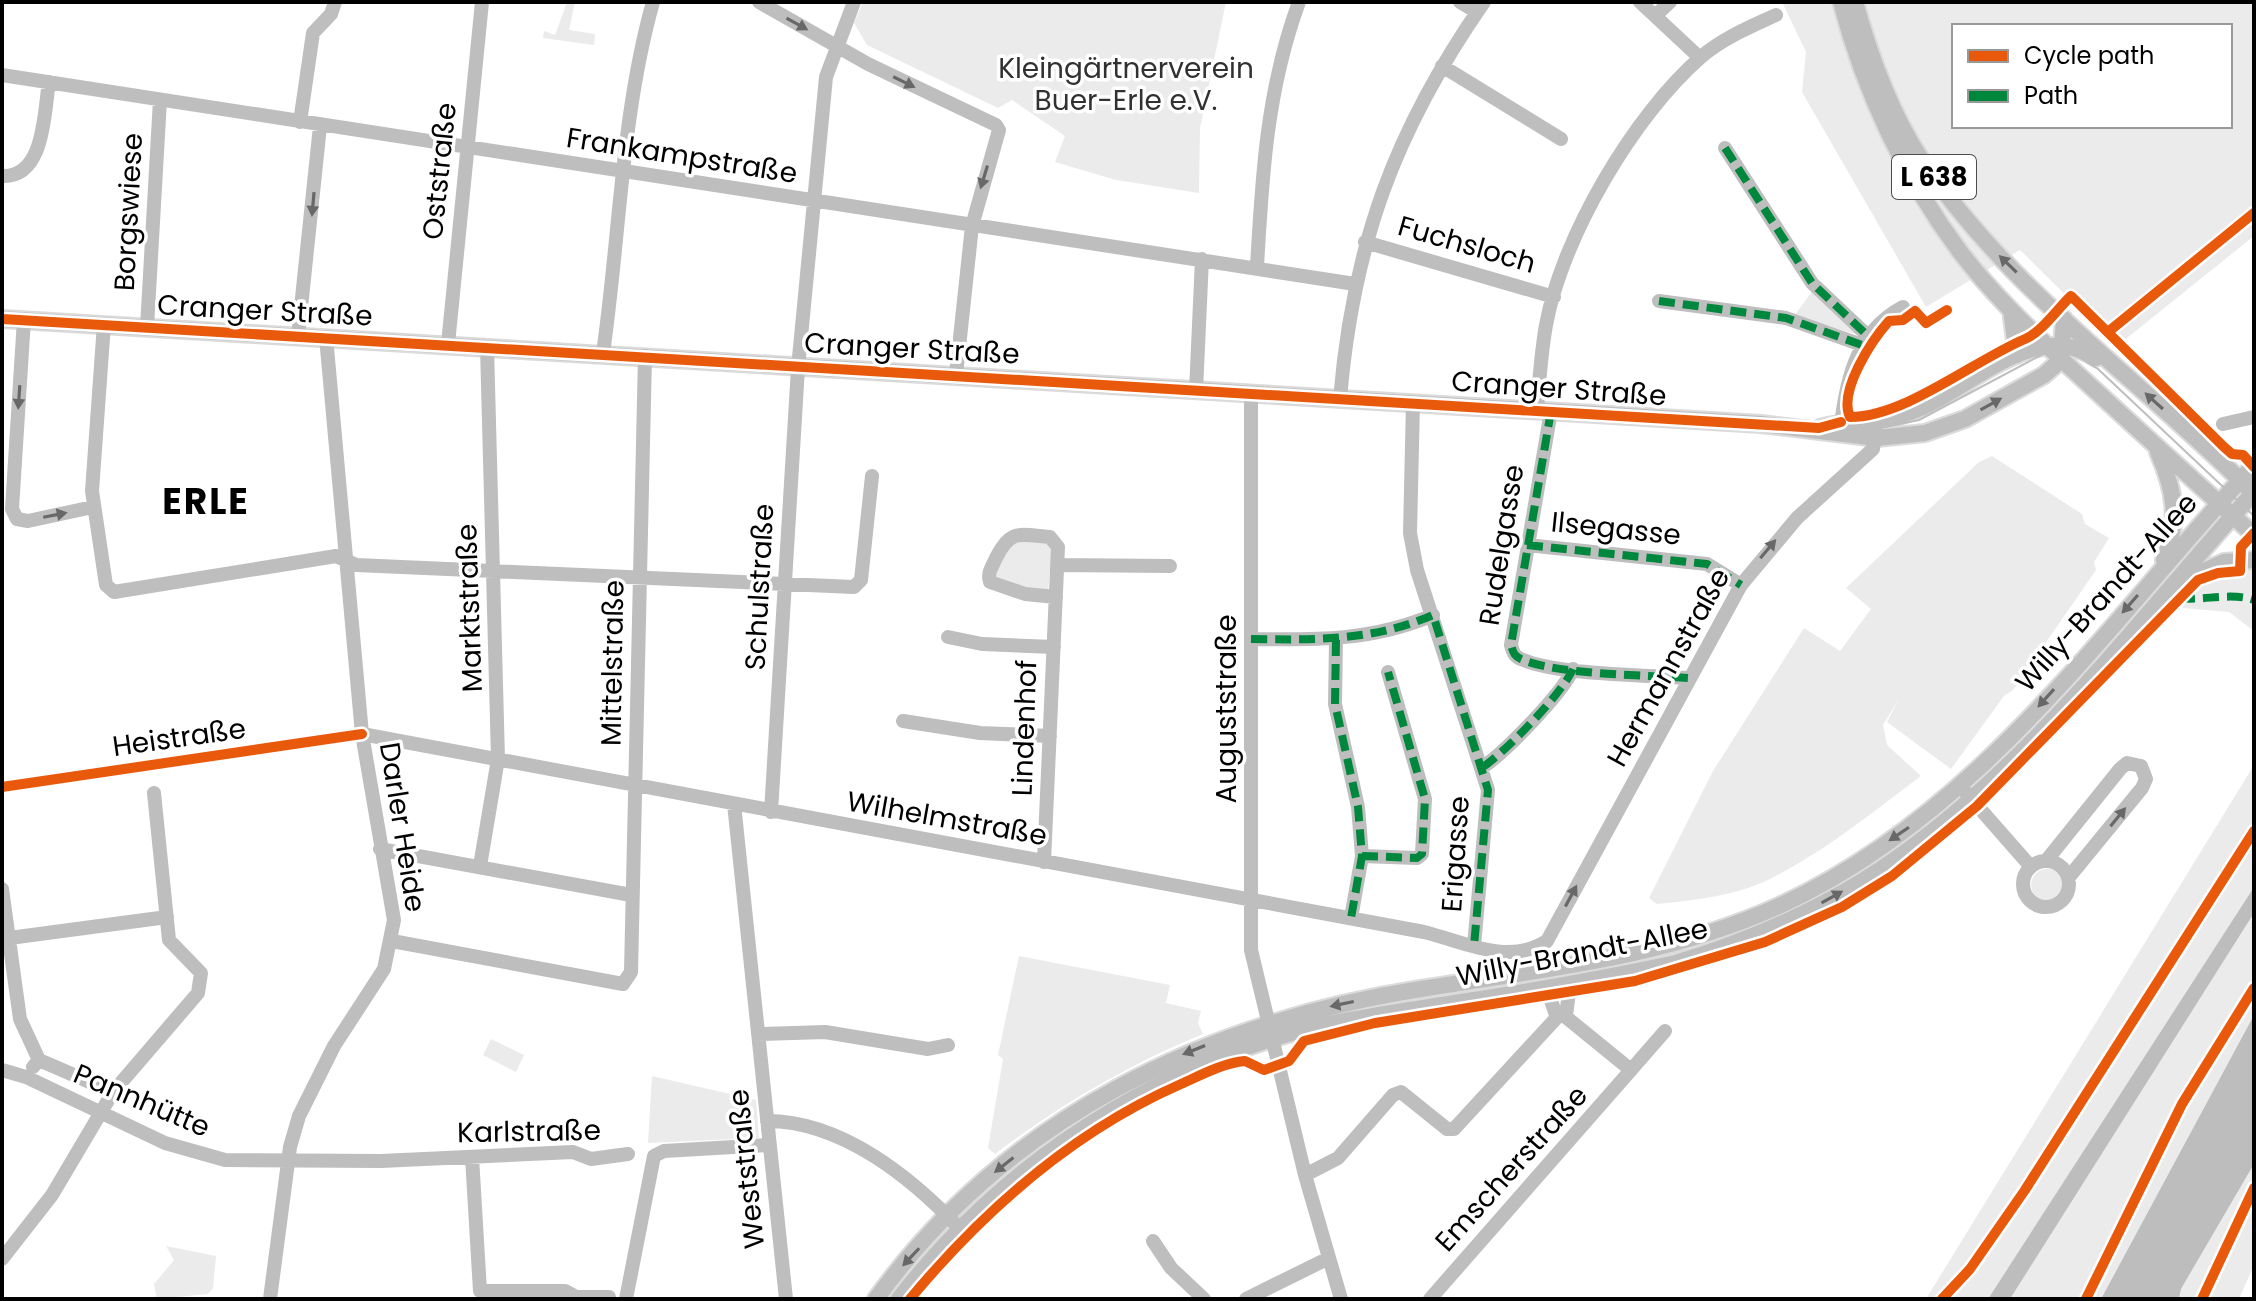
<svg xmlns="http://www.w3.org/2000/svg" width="2256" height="1301" font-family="Poppins,sans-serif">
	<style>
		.green { fill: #ebebeb; fill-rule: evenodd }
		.water { fill: #bdbdbd }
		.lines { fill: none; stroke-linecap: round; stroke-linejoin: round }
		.major-casing { stroke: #dbdbdb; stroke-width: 20 }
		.minor { stroke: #bebebe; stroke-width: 14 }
		.major { stroke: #bebebe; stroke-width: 16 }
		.tram { stroke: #bebebe; stroke-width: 2 }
		.quiet { stroke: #00873e; stroke-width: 8; stroke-dasharray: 16 8; stroke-linecap: butt }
		.cycleway-casing { stroke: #fff; stroke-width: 15 }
		.cycleway { stroke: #e8590c; stroke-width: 10 }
		.oneway { fill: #686868 }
		.labels { text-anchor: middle; stroke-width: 7; stroke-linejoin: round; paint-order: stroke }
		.shield { fill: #fff; stroke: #4c4c4c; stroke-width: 2 }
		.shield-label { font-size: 26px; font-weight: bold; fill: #000 }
		.park-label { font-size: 28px; fill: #313131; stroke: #fff }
		.street-label { font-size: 28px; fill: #000; stroke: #fff }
		.district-label { font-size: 36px; font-weight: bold; letter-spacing: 2px; fill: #000; stroke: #fff }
	</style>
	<rect width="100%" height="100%" fill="#fff"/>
	<path class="green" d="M567 2H575L569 30 595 34 594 45 543 38 544 31 555 35Z
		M863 2H1226L1200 128 1199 193 1116 180 1055 162 1065 136 1012 100 998 108 867 45 854 23Z
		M1782 2H2254V236L2117 346 2020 250 1926 307 1802 92 1806 52ZM1954 26H2230V126H1954Z
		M1813 290 1858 335 1794 316Z
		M1992 456 2082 514 2085 524 2109 538 2094 562 2096 570 2013 690 2004 696 1951 769 1887 722 1899 699 1883 725 1887 745 1921 776C1873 812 1825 851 1772 878 1737 896 1695 900 1657 904L1649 898 1713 771 1804 628 1840 651 1871 609 1846 588 1979 462Z
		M1010 541H1049L1052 545 1048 593 993 580Z
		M2225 566 2254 568V631L2229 612 2183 608 2176 596Z
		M2254 765V887L1988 1299H1926Z
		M2031 885a16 16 0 1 1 32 0a16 16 0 1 1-32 0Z
		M2254 913V1015L2101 1299H2010Z
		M1019 956 1170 985 1166 1003 1201 1011 1198 1023 1203 1034C1127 1065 1060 1105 995 1154L988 1148 1003 1059 998 1055Z
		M491 1039 524 1055 516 1072 483 1055Z
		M652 1076 756 1100 759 1138 648 1143Z
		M2254 1164V1265L2239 1299H2179L2181 1289Z
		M166 1246 216 1256 213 1288 208 1294 157 1299 154 1284 174 1260Z"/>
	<path class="water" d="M2254 887V913L2010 1299H1988Z
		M2254 1015V1164L2181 1289 2179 1299H2101Z"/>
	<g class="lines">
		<defs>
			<path id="major" d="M1841 2C1864 91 1906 180 1961 253 1990 291 2026 326 2061 359 2125 418 2190 477 2254 535
				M1855 2C1870 56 1890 112 1921 159 2007 288 2138 378 2247 487
				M2011 310 2017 355
				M2 319 1761 424 1877 438 1925 433 1965 419 2044 375 2061 360 2064 319
				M1820 428C1849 420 1877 423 1905 414 1965 396 2032 315 2096 358
				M2158 452C2175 491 2180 520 2164 560
				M2180 582 2224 562 2254 560
				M876 1299C1008 1117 1204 1023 1421 989 1543 969 1664 958 1779 906 1979 815 2109 622 2254 465
				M899 1299C993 1177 1124 1086 1271 1039 1332 1020 1398 1012 1461 1002 1533 991 1605 978 1676 963 1742 943 1804 917 1864 880 2018 784 2134 625 2254 492"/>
		</defs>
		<use href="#major" class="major-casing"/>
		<path class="minor" d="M759 2 868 64 996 125 999 130 972 226 956 375
			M1460 2 1477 12
			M1640 2 1700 58
			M1655 16 1670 2
			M1442 66 1561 139
			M2 75 1355 284
			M300 122 313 33 331 14 335 2
			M1725 148 1812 283 1868 336
			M2 176C45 178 44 112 49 82
			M1365 242 1554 297
			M1257 267C1262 175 1267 89 1299 2
			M1659 301 1786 318 1862 345
			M24 319 12 509 17 519 28 521 93 507
			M104 324 92 491 106 585 114 592 336 556 356 565 854 587 861 580 872 476
			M147 327 160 100
			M298 336 320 126
			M448 344 482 2
			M603 353C620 236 621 116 653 2
			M1196 391 1202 259
			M1251 393V950L1305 1175 1341 1299
			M1340 399C1353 244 1395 130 1484 2
			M1413 403 1410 533 1417 570 1488 790 1474 946
			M1537 410C1539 382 1541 353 1546 325 1562 237 1634 115 1701 57 1723 38 1750 27 1776 15
			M1551 411 1511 645C1513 652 1514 656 1521 659 1556 675 1647 675 1688 678
			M2223 424 2254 417
			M1840 433C1846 383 1854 333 1903 307
			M1527 545 1707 564 1741 585
			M1058 565 1170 566
			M948 637 982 644 1054 647
			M1251 639C1315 640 1373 641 1433 615
			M1336 640 1335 704 1358 807 1362 856 1351 918
			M903 721 980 733 1050 736
			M1483 767C1505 752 1562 694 1573 669
			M1960 786 2031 867
			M2 787 362 734 1424 932C1465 942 1508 966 1547 941L1741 585 1797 518 1873 449 1875 427
			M734 804 786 1299
			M771 812 798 368 826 77 854 2
			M380 849 631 895
			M1362 856 1417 858 1422 854 1425 799 1388 672
			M2023 884a23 23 0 1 1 46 0a23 23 0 1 1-46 0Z
			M2046 861 2120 769 2127 763 2141 766 2146 779 2142 788 2069 877
			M1044 862 1058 547 1050 537C1020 535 1011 528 996 558 992 567 987 573 990 582L1025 594 1056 597
			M480 866 498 759 487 347
			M2 889 20 1019 39 1060
			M2 939 167 917
			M392 941 623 984 631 972 645 356
			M1547 989 1556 1015
			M1566 1015 1570 985
			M758 1034 825 1032 928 1049 948 1045
			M33 1067 39 1060 113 1092
			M2 1070 26 1077 165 1143 225 1160 381 1161 573 1152 591 1159 628 1154
			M1631 1070 1665 1031
			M767 1121C842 1121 912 1178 960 1229
			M472 1157 480 1291H565L576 1297H609
			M1305 1175 1338 1158 1393 1095 1401 1092 1447 1129H1454L1561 1013 1631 1070 1430 1299
			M1153 1241 1171 1268 1204 1299
			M2 1259 52 1195 113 1092 198 993 201 973 169 940 154 793
			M270 1299 290 1147 299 1116 334 1046 384 969 394 920 362 734 326 337
			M626 1299 654 1156 664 1151 769 1145
			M1246 1299 1329 1258"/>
		<use href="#major" class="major"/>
		<path class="tram" d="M2 316 1876 429 1919 420 2045 353 2074 354 2098 369 2254 516"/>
		<path class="quiet" d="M1725 148 1812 283 1868 336
			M1659 301 1786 318 1862 345
			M1551 411 1511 645C1513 652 1514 656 1521 659 1556 675 1647 675 1688 678
			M1527 545 1707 564 1741 585
			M2179 598C2203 601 2231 592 2254 600
			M1251 639C1315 640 1373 641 1433 615L1488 790 1474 946
			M1336 640 1335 704 1358 807 1362 856 1351 918
			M1483 767C1505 752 1562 694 1573 669
			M1362 856 1417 858 1422 854 1425 799 1388 672"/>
		<defs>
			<path id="cycleway" d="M1947 310 1926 323 1915 311 1903 320 1889 321C1872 340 1838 391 1850 417 1905 417 1973 361 2025 339 2042 332 2058 308 2071 296L2224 447 2232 454 2243 455 2254 467
				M2 319 1819 428 1841 422
				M2108 332 2254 213
				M2 787 362 734
				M910 1299C984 1210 1074 1131 1181 1084 1201 1075 1223 1063 1245 1061L1264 1070 1289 1061 1304 1041 1375 1023 1635 981 1765 942 1842 907 1892 876 1977 806 2198 580 2218 573 2240 571 2241 547 2254 533
				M1942 1299 1970 1269 2025 1190 2254 831
				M2086 1299 2182 1104 2254 988
				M2202 1299 2254 1188"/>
		</defs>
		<use href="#cycleway" class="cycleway-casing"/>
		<use href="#cycleway" class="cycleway"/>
	</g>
	<defs><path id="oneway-solid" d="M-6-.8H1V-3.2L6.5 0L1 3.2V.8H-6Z" transform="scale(2)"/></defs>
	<g class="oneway">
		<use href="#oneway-solid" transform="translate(797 24) rotate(29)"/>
		<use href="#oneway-solid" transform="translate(904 82) rotate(26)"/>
		<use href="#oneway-solid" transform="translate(984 177) rotate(107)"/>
		<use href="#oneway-solid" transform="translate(313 204) rotate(95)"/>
		<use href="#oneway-solid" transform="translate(2008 264) rotate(-136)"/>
		<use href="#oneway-solid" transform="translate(19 397) rotate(94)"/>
		<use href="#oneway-solid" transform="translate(2154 401) rotate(-138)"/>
		<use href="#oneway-solid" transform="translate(1991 404) rotate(-29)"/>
		<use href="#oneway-solid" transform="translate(55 515) rotate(-11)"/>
		<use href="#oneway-solid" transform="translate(1768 549) rotate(-50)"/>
		<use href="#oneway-solid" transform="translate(2130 604) rotate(131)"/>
		<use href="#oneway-solid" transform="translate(2046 698) rotate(132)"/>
		<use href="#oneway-solid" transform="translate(2118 817) rotate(-51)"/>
		<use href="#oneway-solid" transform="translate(1899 834) rotate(146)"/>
		<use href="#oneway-solid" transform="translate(1571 896) rotate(-62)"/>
		<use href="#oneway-solid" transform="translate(1832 897) rotate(-29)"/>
		<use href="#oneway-solid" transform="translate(1342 1004) rotate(168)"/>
		<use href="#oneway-solid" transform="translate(1194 1050) rotate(158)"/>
		<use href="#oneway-solid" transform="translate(1004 1165) rotate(142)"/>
		<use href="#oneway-solid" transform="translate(911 1257) rotate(133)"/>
	</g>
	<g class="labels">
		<rect class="shield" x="1892" y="155" width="84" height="44" rx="6"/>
		<g class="shield-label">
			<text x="1934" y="186">L 638</text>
		</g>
		<g class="park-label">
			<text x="1126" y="78">Kleingärtnerverein<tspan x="1126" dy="32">Buer-Erle e.V.</tspan></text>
		</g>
		<g class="street-label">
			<text transform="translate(682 155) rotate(9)" y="10">Frankampstraße</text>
			<text transform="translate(439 171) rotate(-84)" y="10">Oststraße</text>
			<text transform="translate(128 212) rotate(-87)" y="10">Borgswiese</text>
			<text transform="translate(1467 244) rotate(16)" y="10">Fuchsloch</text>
			<text transform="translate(265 310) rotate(3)" y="10">Cranger Straße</text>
			<text transform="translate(912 348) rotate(3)" y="10">Cranger Straße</text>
			<text transform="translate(1559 388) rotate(4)" y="10">Cranger Straße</text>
			<text transform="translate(1616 528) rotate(6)" y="10">Ilsegasse</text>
			<text transform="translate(1501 545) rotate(-81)" y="10">Rudelgasse</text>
			<text transform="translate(759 587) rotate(-87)" y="10">Schulstraße</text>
			<text transform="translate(2106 592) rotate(-48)" y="10">Willy-Brandt-Allee</text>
			<text transform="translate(469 608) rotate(-92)" y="10">Marktstraße</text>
			<text transform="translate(612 663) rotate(-89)" y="10">Mittelstraße</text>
			<text transform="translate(1668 667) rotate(-61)" y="10">Hermannstraße</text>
			<text transform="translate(1226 709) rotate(-90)" y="10">Auguststraße</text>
			<text transform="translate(1024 728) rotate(-88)" y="10">Lindenhof</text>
			<text transform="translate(179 737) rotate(-8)" y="10">Heistraße</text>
			<text transform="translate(947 818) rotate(10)" y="10">Wilhelmstraße</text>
			<text transform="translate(403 827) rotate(81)" y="10">Darler Heide</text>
			<text transform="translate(1455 854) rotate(-86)" y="10">Erigasse</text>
			<text transform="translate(1582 952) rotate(-11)" y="10">Willy-Brandt-Allee</text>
			<text transform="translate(142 1100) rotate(23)" y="10">Pannhütte</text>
			<text transform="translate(529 1131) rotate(-1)" y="10">Karlstraße</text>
			<text transform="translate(1511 1168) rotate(-48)" y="10">Emscherstraße</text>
			<text transform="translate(746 1169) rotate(-96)" y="10">Weststraße</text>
		</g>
		<g class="district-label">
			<text x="206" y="514">ERLE</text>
		</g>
	</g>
	<rect width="2256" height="1301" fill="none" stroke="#000000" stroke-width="8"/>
	<rect x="1952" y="24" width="280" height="104" fill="#ffffff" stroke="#999999" stroke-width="2"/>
	<rect x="1968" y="50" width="40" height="12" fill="#e8590c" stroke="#999999" stroke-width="2"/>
	<text x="2024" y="64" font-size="24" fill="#000000">Cycle path</text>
	<rect x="1968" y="90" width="40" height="12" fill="#00873e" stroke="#999999" stroke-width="2"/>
	<text x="2024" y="104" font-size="24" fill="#000000">Path</text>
</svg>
